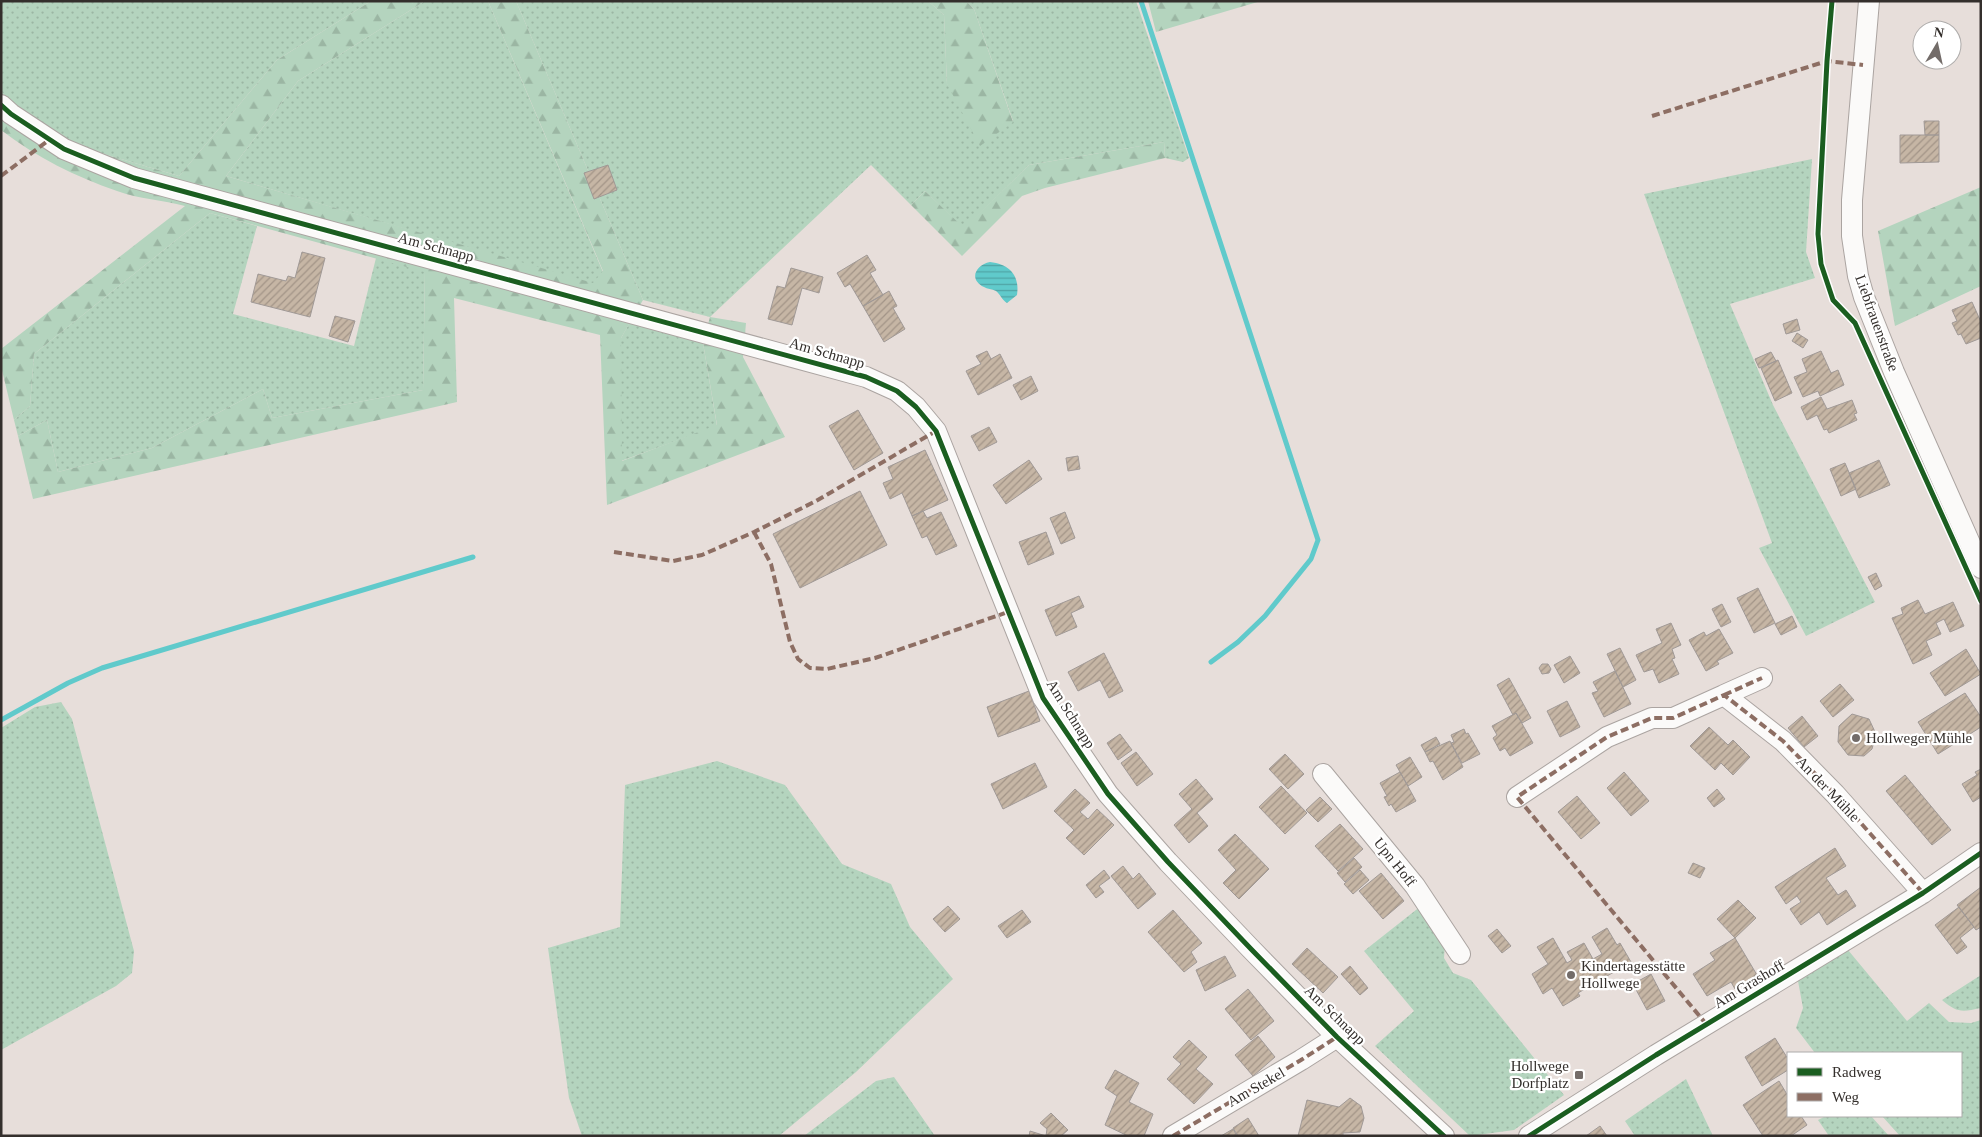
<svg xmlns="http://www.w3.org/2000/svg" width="1982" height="1137" font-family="'Times New Roman',serif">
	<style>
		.green { fill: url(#green-dots) }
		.forest { fill: url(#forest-firs) }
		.water { fill: url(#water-rules) }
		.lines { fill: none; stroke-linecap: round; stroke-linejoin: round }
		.stream { stroke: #60cacb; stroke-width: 5 }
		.building { fill: url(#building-hatch); stroke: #a09996 }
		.minor-casing { stroke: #aba4a1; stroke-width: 22 }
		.minor { stroke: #fbfaf9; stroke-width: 20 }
		.quiet { stroke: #8d6e63; stroke-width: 4; stroke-dasharray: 8 4; stroke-linecap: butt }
		.cycleway-casing { stroke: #fff; stroke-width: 8 }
		.cycleway { stroke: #1b5e20; stroke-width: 5 }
		.poi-dot { fill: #736c69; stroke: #fff; stroke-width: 2 }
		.labels { text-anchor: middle; stroke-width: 4.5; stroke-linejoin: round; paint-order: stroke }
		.street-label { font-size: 15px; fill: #342f2c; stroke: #fff }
		.poi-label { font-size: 15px; fill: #342f2c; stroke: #fff; text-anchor: start }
	</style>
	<defs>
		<pattern id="green-dots" width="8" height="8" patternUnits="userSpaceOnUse" patternTransform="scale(1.25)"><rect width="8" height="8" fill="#b4d4be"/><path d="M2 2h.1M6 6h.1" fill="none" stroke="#9bb6a3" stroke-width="1.8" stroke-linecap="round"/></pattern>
		<pattern id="forest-firs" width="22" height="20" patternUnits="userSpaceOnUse" patternTransform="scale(1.25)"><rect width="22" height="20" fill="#b4d4be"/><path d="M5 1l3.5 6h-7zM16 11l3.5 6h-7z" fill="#9bb6a3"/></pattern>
		<pattern id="water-rules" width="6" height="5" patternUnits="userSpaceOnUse" patternTransform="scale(1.25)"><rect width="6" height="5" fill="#60cacb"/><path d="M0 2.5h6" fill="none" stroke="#50a4a5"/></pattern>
		<pattern id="building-hatch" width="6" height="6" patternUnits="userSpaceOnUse" patternTransform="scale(1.25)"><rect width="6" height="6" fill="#c6b6a5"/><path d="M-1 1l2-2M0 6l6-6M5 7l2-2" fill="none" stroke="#a29487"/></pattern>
	</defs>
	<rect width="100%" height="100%" fill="#e7deda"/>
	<path class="green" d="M1 1H371L277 60 179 176 70 144 16 109 1 91Z
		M425 1H488L603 272 593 284 226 176 298 81Z
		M516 1H928L944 15 947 84 1013 121 974 9 966 1H1136L1189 158 1183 162 1165 158 1164 142 1029 165 964 229 925 191 911 205 871 165 710 317 643 300Z
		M1812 159 1806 252 1815 278 1730 304 1773 405 1875 602 1806 636 1759 548 1772 543 1644 194Z
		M210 213 257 226 233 314 354 346 376 258 425 271 423 390 272 418 263 389 152 448 58 472 47 420 18 436 14 420 30 406 34 354Z
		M630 322 703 343 717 426 621 461V338Z
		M61 702 72 719 134 951 132 973 116 986 1 1050V728L35 707Z
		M717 761 785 785 842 864 891 884 910 927 953 979 856 1072 779 1136H582L569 1098 548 948 620 927 625 785Z
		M1421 906 1445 944 1444 958 1453 973 1471 980 1564 1095 1514 1130 1470 1136 1375 1046 1414 1011 1364 951Z
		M1848 950 1907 1021 1929 1003 1949 1022 1971 1023 1981 1020V1136H1900L1882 1116H1961V1053H1815L1796 1028 1803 1008 1798 981Z
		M1981 975V1008C1962 1012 1957 1013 1942 1000Z
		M894 1077 935 1136H804L876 1081Z
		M1686 1079 1713 1136H1635L1625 1121Z
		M1826 1116H1871L1889 1136H1829L1818 1120Z"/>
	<path class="forest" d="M371 1H425L298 81 226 176 593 283 603 271 488 1H516L643 300 621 338 622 461 717 425 703 343 710 317 746 323 743 357 785 437 607 505 600 335 454 298 457 402 33 499 18 436 47 420 58 472 152 448 263 389 272 418 423 390 425 272 210 213 34 354 30 406 14 420 1 366V349L185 206C163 200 139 199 117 191 76 177 36 157 1 130V91L16 109 70 144 179 176 277 60Z
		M928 1H966L974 9 1013 122 980 146 947 84 944 15Z
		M1148 1H1261L1156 32Z
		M1164 142 1165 158 1045 188 1022 196 962 256 911 205 925 191 964 228 1029 165Z
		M1981 187V286L1895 326 1878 231Z"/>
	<path class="water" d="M990 262C1009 264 1020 275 1017 295L1007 303C1002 300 1000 294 996 291 992 289 987 289 984 287 968 279 976 265 990 262Z"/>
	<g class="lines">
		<path class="stream" d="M1141 1 1318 540 1311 559 1265 616 1238 642 1211 662
			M1 720 68 683 102 668 473 557"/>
	</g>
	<path class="building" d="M1924 121H1939V135H1925Z
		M1900 135H1939V162L1900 163Z
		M608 165 617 190 594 199 584 173Z
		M302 252 325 258 310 317 251 302 258 274 286 281 288 276 295 278Z
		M867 255 876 270 870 273 883 295 863 306 850 284 845 287 837 273Z
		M791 268 823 277 819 293 802 288 792 325 768 319 777 286 785 288Z
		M889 291 897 306 893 308 905 329 884 342 863 306Z
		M1972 302 1981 322V338L1966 344 1961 334 1958 335 1952 323 1957 321 1952 310Z
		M335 316 355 321 348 342 329 336Z
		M1797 319 1800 330 1786 334 1783 324Z
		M1797 333 1808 340 1803 348 1792 341Z
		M987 351 991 359 1000 354 1012 378 978 395 966 371 981 364 976 356Z
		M1821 351 1831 373 1838 370 1844 385 1820 396 1818 391 1803 397 1794 377 1807 372 1802 359Z
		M1771 352 1776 361 1759 368 1755 359Z
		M1778 360 1792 393 1775 401 1761 368Z
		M1031 376 1038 391 1021 400 1013 385Z
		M1821 397 1827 409 1852 400 1857 413 1854 414 1857 420 1829 433 1827 429 1824 430 1817 415 1807 420 1801 407Z
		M858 410 883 453 854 470 829 426Z
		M989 427 997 442 979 451 971 436Z
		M925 450 948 500 912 516 902 493 890 499 883 483 893 479 888 467Z
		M1078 456 1080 469 1068 471 1066 458Z
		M1029 460 1042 479 1006 504 993 485Z
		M1879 460 1890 485 1859 498 1849 473Z
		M1845 463 1856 489 1841 496 1830 469Z
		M860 491 887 545 800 588 773 534Z
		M923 511 927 518 941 512 957 546 936 555 927 536 922 538 912 516Z
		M1065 512 1075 538 1061 544 1050 518Z
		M1046 532 1054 554 1028 565 1019 542Z
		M1876 573 1882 586 1875 590 1868 577Z
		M1758 588 1775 623 1754 633 1737 598Z
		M1079 596 1084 607 1071 613 1077 627 1056 636 1045 610Z
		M1918 600 1925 614 1953 602 1964 626 1950 632 1944 619 1936 623 1941 634 1926 641 1932 655 1913 664 1892 618 1903 614 1901 608Z
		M1722 604 1731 622 1721 627 1712 609Z
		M1792 616 1797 627 1781 635 1775 624Z
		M1671 623 1681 645 1672 649 1675 658 1672 659 1679 674 1659 683 1653 669 1644 672 1636 655 1662 643 1656 629Z
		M1719 629 1733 653 1717 661 1719 664 1706 671 1689 640 1704 632 1706 636Z
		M1620 648 1636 680 1623 687 1607 654Z
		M1966 649 1981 674 1945 696 1930 673Z
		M1104 653 1123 691 1109 698 1100 680 1078 691 1068 672Z
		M1570 656 1580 673 1564 683 1554 665Z
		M1542 664H1548L1551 669 1549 673 1542 674 1539 668Z
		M1615 671 1631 704 1604 717 1592 693 1598 691 1593 682Z
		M1509 678 1531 718 1522 723 1516 713 1513 715 1497 685Z
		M1840 684 1854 700 1833 717 1820 701Z
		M1029 691 1040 721 998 737 987 707Z
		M1965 693 1981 717V727L1938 754 1918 722Z
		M1567 701 1580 727 1560 737 1547 711Z
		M1516 713 1533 743 1510 756 1505 748 1500 751 1493 738 1497 735 1492 726Z
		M1852 714 1869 719 1876 734 1872 749 1864 756 1848 755 1838 742 1839 726Z
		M1802 716 1818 736 1804 747 1788 728Z
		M1709 727 1728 745 1733 740 1750 757 1733 775 1721 763 1715 770 1690 746Z
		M1464 729 1466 734 1468 733 1480 754 1462 763 1451 743 1454 742 1451 735Z
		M1120 734 1132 750 1118 760 1107 743Z
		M1436 737 1440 744 1425 752 1421 745Z
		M1450 741 1463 767 1443 780 1433 761 1430 762 1425 752Z
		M1136 752 1153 774 1137 786 1121 763Z
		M1285 754 1304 774 1288 789 1269 769Z
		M1410 757 1422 777 1408 786 1396 765Z
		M1035 763 1047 787 1003 809 991 784Z
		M1981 769V797L1973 802 1962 784 1977 775 1975 772Z
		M1400 772 1416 801 1396 812 1391 804 1389 806 1384 797 1387 796 1380 783Z
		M1624 772 1649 801 1631 816 1607 788Z
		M1905 775 1951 830 1932 845 1886 791Z
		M1196 779 1213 799 1197 813 1208 826 1189 843 1174 825 1192 809 1179 794Z
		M1281 786 1307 813 1285 834 1259 807Z
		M1075 789 1090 803 1080 812 1088 819 1097 809 1114 825 1084 855 1066 838 1074 830 1054 811Z
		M1717 789 1725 799 1714 807 1707 798Z
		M1577 796 1600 823 1581 839 1558 812Z
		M1320 797 1332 809 1318 822 1306 810Z
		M1340 824 1363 849 1338 871 1315 846Z
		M1235 834 1269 869 1239 899 1223 883 1236 870 1218 850Z
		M1835 848 1846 866 1826 878 1838 895 1846 890 1856 906 1827 925 1819 912 1801 925 1790 909 1801 902 1797 896 1786 904 1775 887Z
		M1354 858 1362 867 1345 882 1337 873Z
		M1693 863 1705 868 1700 878 1688 873Z
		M1123 866 1133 879 1139 873 1156 894 1138 909 1111 876Z
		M1104 870 1110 878 1099 886 1104 892 1096 898 1086 885Z
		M1360 870 1369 880 1353 894 1344 884Z
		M1381 873 1404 901 1383 919 1359 891Z
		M1981 887V927L1976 930 1957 905Z
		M1738 900 1756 918 1735 938 1717 919Z
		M948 906 960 919 945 932 933 919Z
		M1959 907 1974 927 1960 938 1967 947 1957 954 1935 925Z
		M1022 910 1031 922 1007 938 998 926Z
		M1173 910 1202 943 1191 952 1197 962 1184 972 1148 932Z
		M1607 928 1617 945 1620 943 1631 962 1578 993 1580 996 1563 1006 1552 988 1543 994 1532 974 1548 964 1537 947 1553 938 1567 963 1572 960 1567 952 1584 943 1593 959 1602 954 1592 937Z
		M1497 929 1511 946 1502 953 1488 936Z
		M1735 938 1757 975 1735 989 1731 982 1707 996 1693 974 1715 960 1710 953Z
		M1307 948 1338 977 1323 993 1292 964Z
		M1225 956 1236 976 1205 991 1196 970Z
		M1350 966 1368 988 1360 995 1341 974Z
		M1651 974 1665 1001 1647 1010 1633 984Z
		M1248 989 1274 1021 1251 1040 1225 1009Z
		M1258 1036 1275 1057 1253 1076 1235 1055Z
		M1775 1038 1788 1059V1070L1762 1086 1745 1057Z
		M1189 1040 1207 1057 1196 1069 1213 1084 1194 1104 1167 1079 1181 1064 1173 1057Z
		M1115 1070 1139 1083 1129 1102 1153 1114 1144 1136H1128L1105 1125 1117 1096 1105 1088Z
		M1779 1081 1788 1096V1116H1801L1807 1125 1791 1136H1763L1743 1105Z
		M1350 1098 1361 1106 1364 1118 1360 1132 1343 1133V1136H1298L1307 1100 1339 1107Z
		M1051 1113 1068 1130 1061 1136H1046L1047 1129 1040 1123Z
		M1248 1118 1259 1136H1238L1233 1128Z
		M1600 1126 1607 1136H1586Z
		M1233 1129 1237 1136H1221Z
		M1030 1131 1046 1136H1029Z"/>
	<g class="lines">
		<defs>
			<path id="minor" d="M1869 1 1852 200V236L1858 276 1864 297 1894 372 1981 568
				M1 105 11 114 64 149 134 178 866 377 897 391 916 407 936 431 1043 698 1108 794 1168 862 1251 949 1337 1037 1444 1136
				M1724 695 1762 678
				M1323 774 1415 886 1460 954
				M1517 797 1607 737 1652 718H1673L1724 695 1783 741 1835 794 1923 893
				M1173 1136 1301 1060 1337 1037
				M1529 1136 1656 1055 1923 893 1981 853"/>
		</defs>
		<use href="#minor" class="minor-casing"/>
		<use href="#minor" class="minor"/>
		<path class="quiet" d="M1652 116 1827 61 1863 65
			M1 176 49 140
			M754 532 771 564 790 642 798 659 810 668 827 669 875 658 1008 612
			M614 552 673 561 702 555 754 532 816 501 936 431
			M1724 695 1762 678
			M1707 1025 1517 797 1607 737 1652 718H1673L1724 695 1783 741 1835 794 1923 893
			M1173 1136 1301 1060 1337 1037"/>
		<defs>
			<path id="cycleway" d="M1832 1 1827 61 1818 234 1821 264 1833 300 1855 323 1981 601
				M1 105 11 114 64 149 134 178 866 377 897 391 916 407 936 431 1043 698 1108 794 1168 862 1251 949 1337 1037 1444 1136
				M1529 1136 1656 1055 1923 893 1981 853"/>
		</defs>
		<use href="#cycleway" class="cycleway-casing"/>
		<use href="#cycleway" class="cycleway"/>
	</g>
	<g class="poi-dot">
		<circle cx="1856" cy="738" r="5"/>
		<circle cx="1571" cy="975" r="5"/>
		<rect x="1574" y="1070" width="10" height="10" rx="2.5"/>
	</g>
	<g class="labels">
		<g class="street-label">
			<text transform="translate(436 247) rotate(15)" y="5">Am Schnapp</text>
			<text transform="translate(1877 323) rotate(70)" y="5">Liebfrauenstraße</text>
			<text transform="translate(827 353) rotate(16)" y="5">Am Schnapp</text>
			<text transform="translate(1071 714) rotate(58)" y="5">Am Schnapp</text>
			<text transform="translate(1828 789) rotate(46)" y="5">An der Mühle</text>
			<text transform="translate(1395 862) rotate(51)" y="5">Upn Hoff</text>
			<text transform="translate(1749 984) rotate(-31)" y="5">Am Grashoff</text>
			<text transform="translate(1335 1015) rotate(44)" y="5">Am Schnapp</text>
			<text transform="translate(1256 1087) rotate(-30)" y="5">Am Stekel</text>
		</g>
		<g class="poi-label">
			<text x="1866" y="743">Hollweger Mühle</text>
			<text x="1581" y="971">Kindertagesstätte<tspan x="1581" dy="17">Hollwege</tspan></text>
			<text x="1569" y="1071" text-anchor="end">Hollwege<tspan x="1569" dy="17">Dorfplatz</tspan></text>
		</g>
	</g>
	<rect width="1982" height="1137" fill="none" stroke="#342f2c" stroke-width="5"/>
	<rect x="1787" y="1052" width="175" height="65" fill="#ffffff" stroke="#aeacab"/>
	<rect x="1797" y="1068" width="25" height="8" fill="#1b5e20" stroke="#aeacab"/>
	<text x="1832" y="1077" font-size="15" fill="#342f2c">Radweg</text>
	<rect x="1797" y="1093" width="25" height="8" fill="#8d6e63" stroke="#aeacab"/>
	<text x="1832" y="1102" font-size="15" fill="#342f2c">Weg</text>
	<g transform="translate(1937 45) rotate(9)"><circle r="24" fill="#ffffff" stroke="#aeacab"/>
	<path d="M0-4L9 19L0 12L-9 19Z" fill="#736c69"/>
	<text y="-8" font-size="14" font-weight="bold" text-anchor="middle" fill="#342f2c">N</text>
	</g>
</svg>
